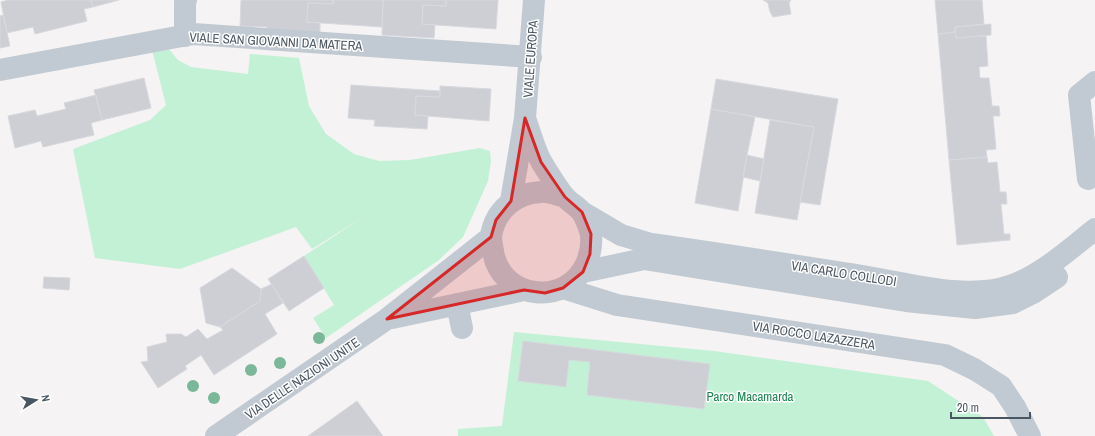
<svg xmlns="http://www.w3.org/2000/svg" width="1095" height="436" font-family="'Archivo Narrow',sans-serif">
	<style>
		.green { fill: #c3f1d5 }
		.building { fill: #cdcfd5; stroke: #d7d9de }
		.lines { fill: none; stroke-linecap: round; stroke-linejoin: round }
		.minor { stroke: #c1cad2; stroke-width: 22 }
		.tree { fill: #7bb799 }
		.marked { fill: #d62828; fill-opacity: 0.2; stroke: #d62828; stroke-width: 3; stroke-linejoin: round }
		.labels { text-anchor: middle; stroke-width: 3; stroke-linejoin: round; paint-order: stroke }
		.street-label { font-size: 13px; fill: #4a5661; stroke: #fff }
		.park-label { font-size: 13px; fill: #17864f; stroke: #fff }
	</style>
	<rect width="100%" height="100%" fill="#f5f3f3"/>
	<path class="green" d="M168 48 178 60 191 67 248 74 250 54 299 58 309 106 326 134 354 154 379 161 410 160 480 148 490 151 491 161 488 181 463 237 439 260 326 338 313 318 334 305 304 256 365 216 312 249 296 227 180 269 95 258 73 149 150 120 166 105 152 50Z
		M514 332 714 351 928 381 983 417 994 436H458V429L502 426Z"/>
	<path class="building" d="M8 0H91L93 7 84 9 87 21 35 34 33 27 7 33 1 2Z
		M91 0H119L93 7Z
		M241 0H333V4L308 3 307 22 320 23V36L267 32V27L240 26Z
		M333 0H383L382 27 307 22 308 3 333 4Z
		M383 0H446V6L423 5 422 24 435 25 434 38 382 35Z
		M446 0H498L496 29 422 24 423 5 446 6Z
		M763 0H791L789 3 791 14 773 17 770 12 768 3Z
		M935 0H982L984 24 955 27V32L938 34Z
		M3 15 10 46 0 48V16Z
		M991 24V35L956 38 955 27Z
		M955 32 956 38 986 36 988 66 979 67 980 78H989L992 106H999L1000 116H993L996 149 986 150 987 157 949 160 938 34Z
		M144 78 151 108 102 120 94 90Z
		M716 79 838 99 820 205 800 202 814 127 711 109Z
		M351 85 440 91V97L416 96 415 115 428 116 427 129 374 126 375 120 348 118Z
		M440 86 491 89 489 121 415 115 416 96 440 97Z
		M96 95 102 120 91 123 94 135 43 147 41 141 15 148 8 116 35 110 37 116 66 109 64 103Z
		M711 109 755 117 747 155 738 211 695 203Z
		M770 120 814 127 797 220 755 213Z
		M747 155 764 159 760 181 743 177Z
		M987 157 988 163 997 162 1000 192H1006L1007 204H1001L1004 234H1010V240L957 245 949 160Z
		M304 256 324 288 289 311 268 279Z
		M232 268 261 289 260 301 220 327 206 323 200 288Z
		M44 277 70 278 69 290 43 288Z
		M272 284 283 303 265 314 277 334 214 375 201 355 185 366 187 369 158 388 141 362 148 361 147 347 167 342 166 334H181L186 337 198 329 207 339 223 330 220 327 260 301 261 289Z
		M523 341 710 364 704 409 587 395 590 362 569 360 566 387 518 381Z
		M357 401 383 436H308Z"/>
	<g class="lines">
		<path class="minor" d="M185 36V2L186 0
			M0 70 193 34 531 57
			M1095 82 1079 95 1088 179 1095 173
			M525 118C530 132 535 151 542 163 549 174 556 186 564 196 569 202 577 206 582 212 585 217 590 229 591 235 592 245 590 255 586 264 566 308 500 299 493 251 492 246 491 240 491 236 495 210 516 193 541 192 548 191 557 195 565 197
			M511 201 525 118 534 0
			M582 212 621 235 651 244C722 254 792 265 863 276 907 283 967 301 1010 286 1040 276 1070 249 1095 229
			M583 272 644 259 906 301 975 308 1013 303 1033 293 1057 277
			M563 288 617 305 945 355 974 369 1001 386 1015 407 1030 436
			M457 304 462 328
			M392 318 524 290
			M216 436 387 319 491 237"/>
	</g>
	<g class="tree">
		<circle cx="319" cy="338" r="6"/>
		<circle cx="280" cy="363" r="6"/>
		<circle cx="251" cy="370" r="6"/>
		<circle cx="193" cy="386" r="6"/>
		<circle cx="214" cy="398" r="6"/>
	</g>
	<path class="marked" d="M525 118 541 162 565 197 582 212 591 234 590 254 583 272 563 288 545 293 524 290 387 319 491 237 496 220 511 201Z"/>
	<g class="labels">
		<g class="street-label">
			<text transform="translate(276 41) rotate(3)" y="5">VIALE SAN GIOVANNI DA MATERA</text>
			<text transform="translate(530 59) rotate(-86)" y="5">VIALE EUROPA</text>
			<text transform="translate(844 273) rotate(9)" y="5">VIA CARLO COLLODI</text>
			<text transform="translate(814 335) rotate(9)" y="5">VIA ROCCO LAZAZZERA</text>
			<text transform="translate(302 378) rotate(-34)" y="5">VIA DELLE NAZIONI UNITE</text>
		</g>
		<g class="park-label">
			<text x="750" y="401">Parco Macamarda</text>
		</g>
	</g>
	<g transform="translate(36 400) rotate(79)" stroke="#ffffff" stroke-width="3" paint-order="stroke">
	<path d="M0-3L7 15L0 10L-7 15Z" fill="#4a5661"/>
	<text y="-6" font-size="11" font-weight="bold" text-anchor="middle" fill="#4a5661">N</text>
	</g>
	<path d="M951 412v6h79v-6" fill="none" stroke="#4a5661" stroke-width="2"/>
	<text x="957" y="412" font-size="12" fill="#4a5661" stroke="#ffffff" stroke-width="3" paint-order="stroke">20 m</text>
</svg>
